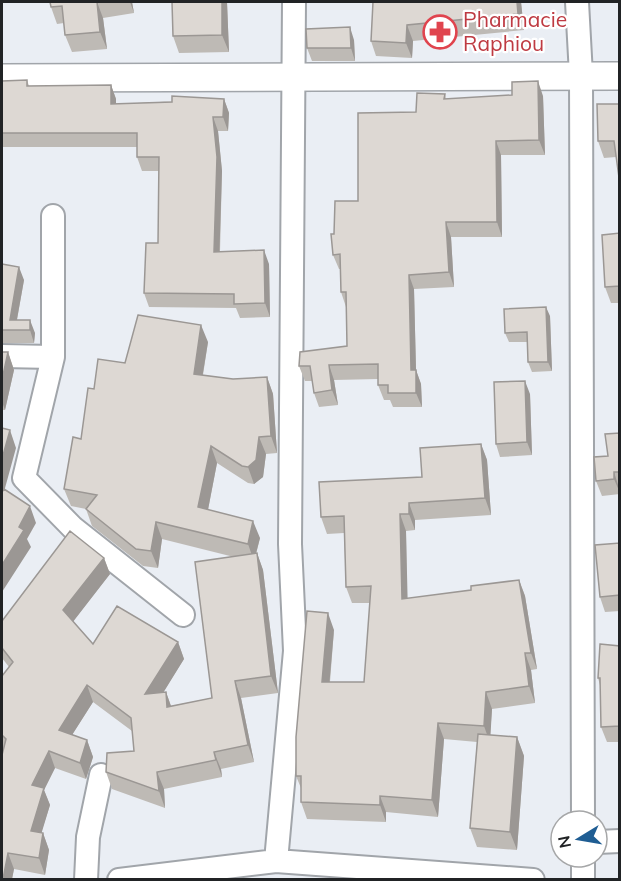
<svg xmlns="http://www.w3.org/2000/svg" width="621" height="881" font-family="Mulish,sans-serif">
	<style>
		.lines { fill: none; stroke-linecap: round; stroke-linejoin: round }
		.minor-casing { stroke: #a1a5aa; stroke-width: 26 }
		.tertiary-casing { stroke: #a1a5aa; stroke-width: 30 }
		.minor { stroke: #fff; stroke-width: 22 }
		.tertiary { stroke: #fff; stroke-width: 27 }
		.wall { fill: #bebab5 }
		.shaded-wall { fill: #9b9794 }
		.building { fill: #ddd8d3; stroke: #9b9794; stroke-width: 1.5 }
		.labels { text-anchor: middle; stroke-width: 4.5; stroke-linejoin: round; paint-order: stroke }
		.health-label { font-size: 21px; fill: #be3a42; stroke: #fff; text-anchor: start }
	</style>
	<rect width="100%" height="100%" fill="#eaeef4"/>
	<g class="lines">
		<defs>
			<path id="minor" d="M577 2 581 75 583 821
				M53 216V357L24 478 73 528 183 615
				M2 356 53 357
				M597 842 620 841
				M276 861 295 651 290 544 294 2
				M86 880 88 837 101 775
				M119 880 276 861 533 880
				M583 880V857"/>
			<path id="tertiary" d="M2 78 620 76"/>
		</defs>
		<use href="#minor" class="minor-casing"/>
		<use href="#tertiary" class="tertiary-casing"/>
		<use href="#minor" class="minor"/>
		<use href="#tertiary" class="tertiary"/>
	</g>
	<path class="wall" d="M50 2H132L134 13 103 18 107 49 72 52 65 35 64 23 57 24 51 7Z
		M172 2H227L229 52 179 53 173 36Z
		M373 2H521L524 30 413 41 412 58 376 56 371 41Z
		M354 40 355 61H312L307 48Z
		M27 80 29 86 111 85 116 99V104L224 99 229 113 228 131H218L222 171 220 252 269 264 270 317 240 318 236 308 149 307 144 293 158 243 159 171H142L137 157V147H2V81Z
		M445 94 446 99 543 96 545 155H501L502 237H451L454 287 414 289 416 370 421 384 422 407H393L390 400H384L378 385V379L334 380 338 405 319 407 314 393 312 381H305L299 366 347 346 346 307 341 292 340 269H339L333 255 334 234 358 201 416 112Z
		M620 104 616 157 604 158 598 141Z
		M620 233V303H611L605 287Z
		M2 264 24 280 17 320 35 333 34 343H2Z
		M550 316 552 371 532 372 528 362V342H509L505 333Z
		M208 342 203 375 233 379 267 377 273 394 277 453 266 454 263 477 254 484 248 483 217 463 208 510 260 538 256 554 257 553 263 570 278 693 241 698 254 762 221 769 222 777 164 789 165 808 112 789 106 772 134 751 132 731 93 702 72 735 87 740 93 757 86 779 55 768 44 790 50 805 41 833H43L49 850 45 875 14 869 12 879H2L3 748 2 747V676L9 667 2 658V621L104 558 110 574 73 621 93 644 178 642 184 659 163 692H166L171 706 212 698 234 557 162 539 158 568 143 566 92 526 86 509 71 506 64 489 81 439 94 389 125 363Z
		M2 352H8L14 370 5 410H2Z
		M530 394 532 455 500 457 496 444Z
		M620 433V494L602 496 596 481Z
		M481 444 487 460 491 515 415 520V530L406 531 407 599 471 590 519 580 525 596 537 669 531 670 535 703 492 709 490 735 517 737 524 756 517 850 477 847 470 828 477 742 444 739 438 817 386 812V822L307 819 301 802V788L296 776 334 630 330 682H364L370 603H352L346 587 344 533 327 534 321 517 422 477Z
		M620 543V611L605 612 600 597Z
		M620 646V742H607L601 727 600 685 598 678Z"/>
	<path class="shaded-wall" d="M97 2 103 18 107 49 100 32Z
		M130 2H132L134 13Z
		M222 2H227L229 52 222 35Z
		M517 2H521L524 30 518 14Z
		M407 25 413 41 412 58 406 43Z
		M350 27 354 40 355 61 351 48Z
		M538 81 543 96 545 155 539 140Z
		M111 85 116 99V118L111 104Z
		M224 99 229 113 228 131 223 117Z
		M213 117 218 131 222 171 219 266 214 252Z
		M496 141 501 155 502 237 497 222Z
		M446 222 451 237 454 287 449 272Z
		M264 250 269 264 270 317 265 303Z
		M19 267 24 280 15 330 10 320Z
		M409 275 414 289 416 370 421 384 422 407 416 393 411 370Z
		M546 307 550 316 552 371 548 362Z
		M30 320 35 333 34 343 30 330Z
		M201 325 208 342 200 391 194 374Z
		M8 352 14 370 5 410 2 402V380Z
		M329 365 334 380 338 405 332 390Z
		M267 377 273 394 277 453 271 436Z
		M525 381 530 394 532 455 527 442Z
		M10 430 16 448 2 499V459Z
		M259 437 266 454 263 477 254 484 248 467Z
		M481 444 487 460 491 515 485 498Z
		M211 446 217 463 205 525 198 507Z
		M614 472 619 488 620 493 614 479Z
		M409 503 415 520V530L409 514Z
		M30 506 36 523 27 539 31 547 2 592V565L19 527Z
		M400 514 406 531 408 616 402 599Z
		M253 521 260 538 254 561 248 544Z
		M156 522 162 539 158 568 151 551Z
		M257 553 263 570 278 693 271 676Z
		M104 558 110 574 69 627 63 610Z
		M519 580 525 596 537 669 531 653Z
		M328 613 334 630 328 699 322 682Z
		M178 642 184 659 152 711 145 694Z
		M525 653 531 670 535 703 529 686Z
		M235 681 241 698 254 762 248 745Z
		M87 685 93 702 65 746 59 730Z
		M166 692 172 709 167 707Z
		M486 692 492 709 490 743 484 726Z
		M438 723 444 739 438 817 432 800Z
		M517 737 524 756 517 850 510 832Z
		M87 740 93 757 86 779 80 763Z
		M49 751 55 768 44 790 50 805 37 848 31 831 32 785Z
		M214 752 221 769 222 777 216 760Z
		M157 772 164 789 165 808 159 791Z
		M380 796 386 812V822L380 805Z
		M43 833 49 850 45 875 39 858Z
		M8 853 14 869 12 879H3Z"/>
	<path class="building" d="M50 2H97L100 32 65 35 62 6 51 7Z
		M172 2H222V35L173 36Z
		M373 2H517L518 14 407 25 406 43 371 41Z
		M350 27 351 48H307L306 29Z
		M27 80V86L111 85V104L172 102V96L224 99 223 117H213L217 157 214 252 264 250 265 303 234 304V294L144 293 146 243H158L159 157H137V133H2V81Z
		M538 81 539 140 496 141 497 222H446L449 272 409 275 411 370H416V393H388V385H378V364L329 365 332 390 314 393 310 366H299L300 352 347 346 346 292H341L340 254 333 255 331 234H334L335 201H358V113L416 112 417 93 445 94 444 99 512 95V82Z
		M597 104H620V185L614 141H598Z
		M620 233V286L605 287 602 235Z
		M2 264 19 267 10 320H30V330H2Z
		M546 307 548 362H528L527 332 505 333 504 309Z
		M138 315 201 325 194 374 233 379 267 377 271 436 259 437 256 460 248 467 242 466 211 446 198 507 253 521 248 544 156 522 151 551 136 549 86 509 97 495 64 489 73 437 81 439 88 388 94 389 98 359 125 363Z
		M2 352H8L2 380Z
		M525 381 527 442 496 444 494 382Z
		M2 428 10 430 2 459Z
		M620 433V472H614V479L596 481 594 457 608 456 605 434Z
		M481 444 485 498 409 503V514H400L402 599 471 590V586L519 580 531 653H525L529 686 486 692 484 726 438 723 432 800 380 796V805L301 802V776H296V737L307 611 328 613 322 682H364L371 586 346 587 344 516 321 517 319 482 422 477 420 448Z
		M4 489 30 506 19 527 24 530 2 565V492Z
		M70 531 104 558 63 610 93 644 117 606 178 642 145 694 166 692 167 707 212 698 195 562 257 553 271 676 235 681 248 745 214 752 216 760 157 772 159 791 106 772 107 753 134 751 131 718 87 685 59 730 87 740 80 763 49 751 32 785 44 788 31 831 43 833 39 858 8 853 3 879H2V755L6 739 2 735V676L13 662 2 648V621Z
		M620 543V595L600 597 595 545Z
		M600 644 620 646V726L601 727 600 678H598Z
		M478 734 517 737 510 832 470 828Z"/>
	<defs>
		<symbol id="pharmacy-ring" viewBox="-11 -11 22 22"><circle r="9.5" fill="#fff" stroke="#e0444e" stroke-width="1.5"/><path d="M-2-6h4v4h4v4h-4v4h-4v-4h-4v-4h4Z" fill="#e0444e"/></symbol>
	</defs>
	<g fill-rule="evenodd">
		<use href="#pharmacy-ring" x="421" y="13" width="38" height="38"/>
	</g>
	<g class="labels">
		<g class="health-label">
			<text x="463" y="27">Pharmacie<tspan x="463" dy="24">Raphiou</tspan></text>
		</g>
	</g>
	<rect width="621" height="881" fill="none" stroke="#212325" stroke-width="6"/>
	<g transform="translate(579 839) rotate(259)"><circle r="28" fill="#ffffff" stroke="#a6a7a8" stroke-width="1.5"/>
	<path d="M0-4.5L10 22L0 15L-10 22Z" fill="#1f5d93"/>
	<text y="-9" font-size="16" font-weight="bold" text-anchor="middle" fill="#212325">N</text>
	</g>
</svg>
